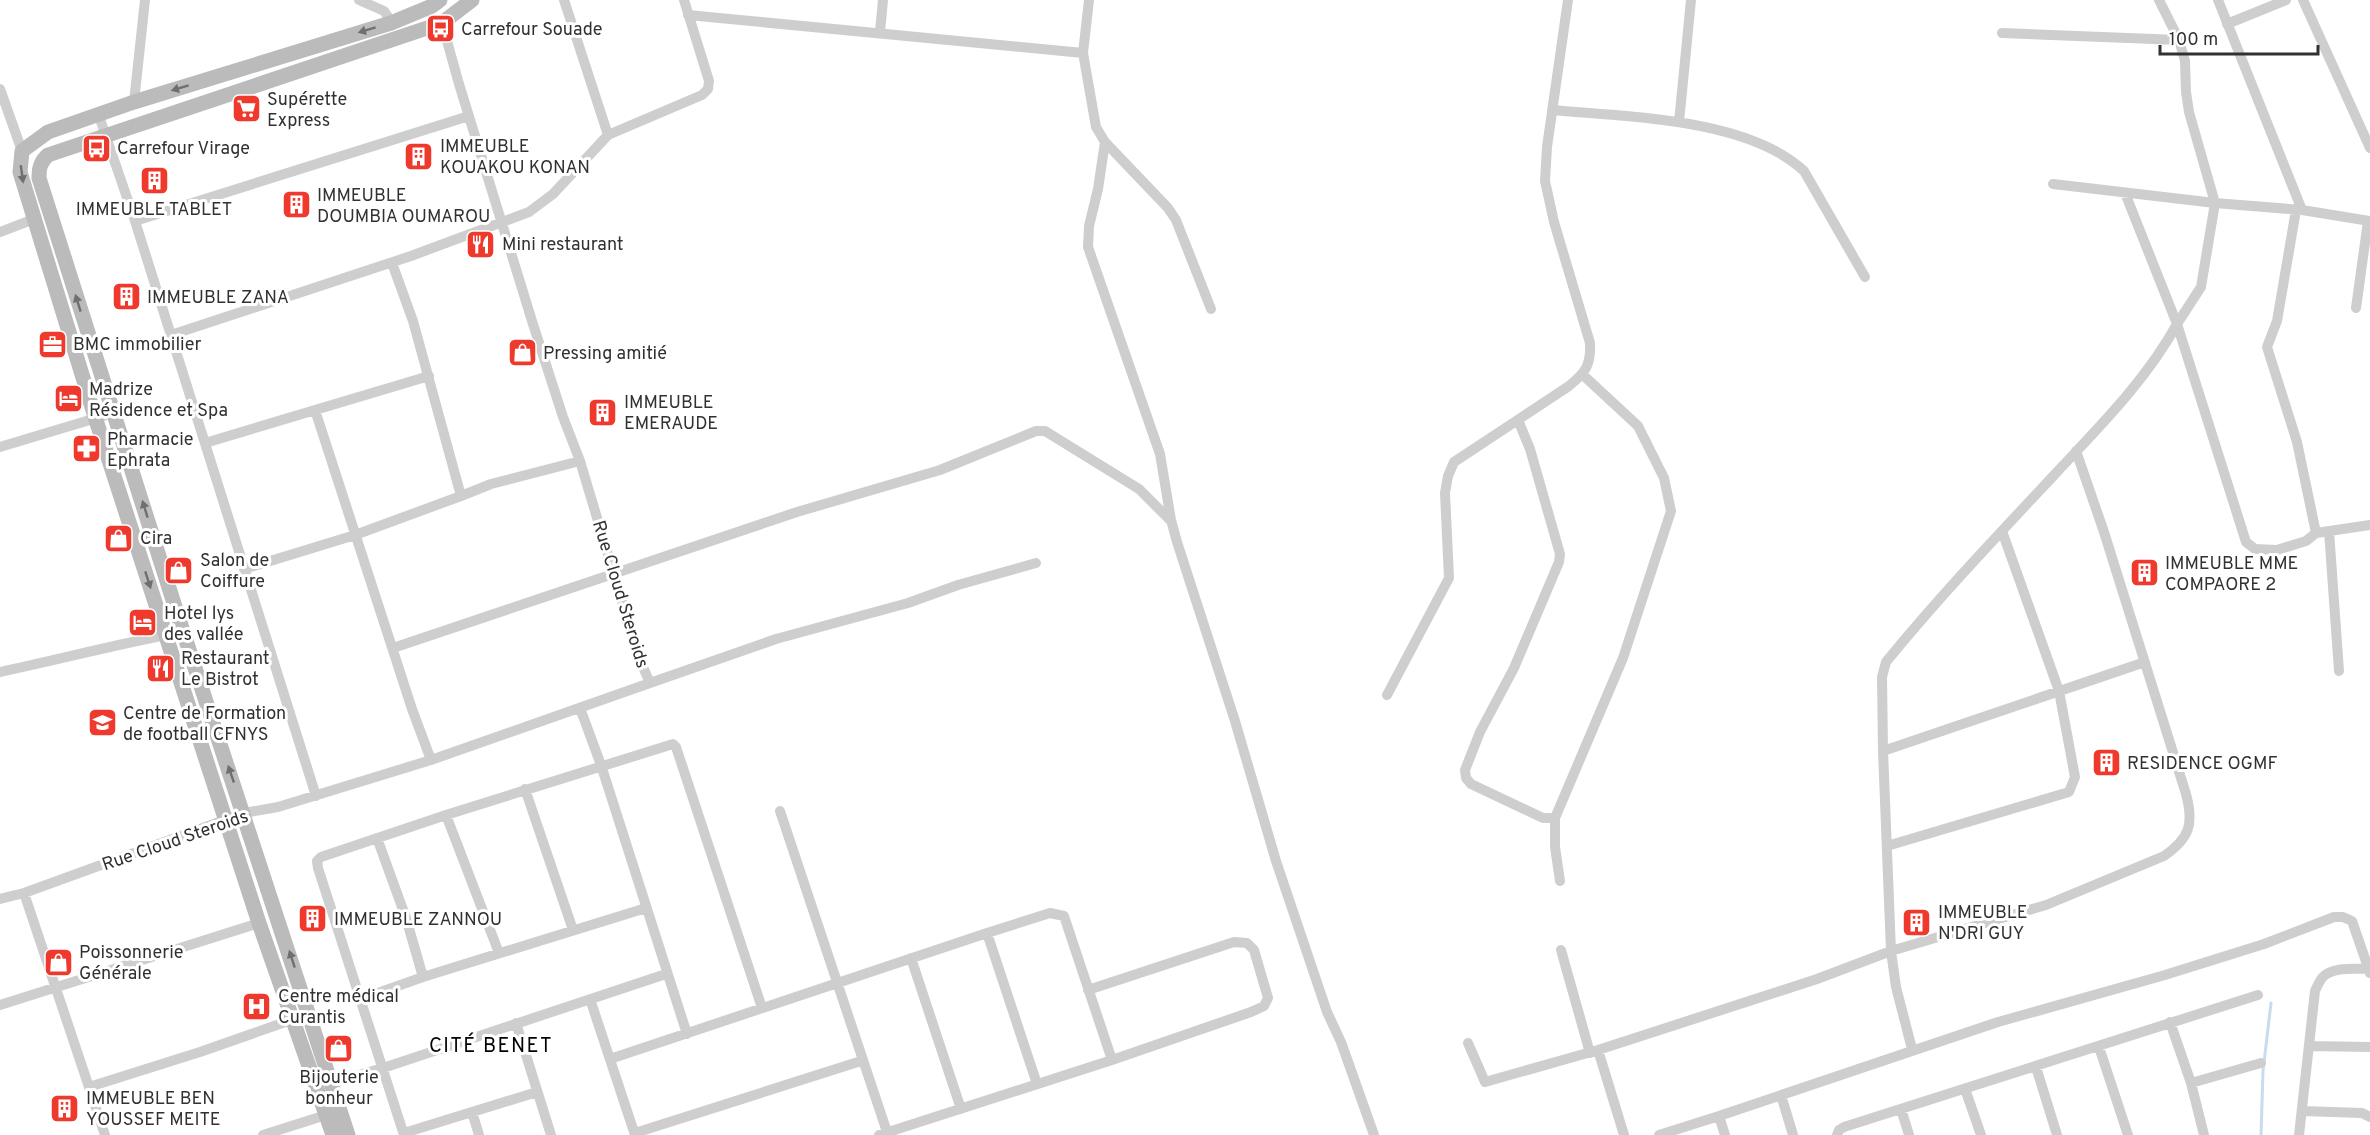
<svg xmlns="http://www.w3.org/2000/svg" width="2370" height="1135" font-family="Overpass,sans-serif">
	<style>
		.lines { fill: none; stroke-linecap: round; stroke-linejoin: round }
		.stream { stroke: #cadbee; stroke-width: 3 }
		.street { stroke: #cecece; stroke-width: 10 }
		.secondary { stroke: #bbb; stroke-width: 15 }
		.oneway { fill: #6f6f6f }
		.labels { text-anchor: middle; stroke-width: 6; stroke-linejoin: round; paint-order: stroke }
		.poi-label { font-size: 18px; fill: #313131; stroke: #fff; text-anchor: start }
		.street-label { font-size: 18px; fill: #313131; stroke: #fff }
		.neighbourhood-label { font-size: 20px; letter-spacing: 1.5px; fill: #000; stroke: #fff }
	</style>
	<rect width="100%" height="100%" fill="#fff"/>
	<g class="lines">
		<path class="stream" d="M2261 1135 2263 1071 2271 1003"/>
		<path class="street" d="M359 0 384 11 391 21V23
			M564 0 608 135
			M1089 0 1083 53 1096 127 1105 142 1168 208 1176 220 1211 309
			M2159 0 2179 40 2185 61 2186 92 2189 112 2215 203 2302 210 2370 221
			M2218 0 2302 210
			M2303 0 2370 148
			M688 15 1083 53
			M2227 24 2286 0
			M880 32 883 0
			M2002 33 2179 40
			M0 89 22 151
			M134 102 145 0
			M1552 110C1627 117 1747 118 1804 171L1865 277
			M99 116 135 221 316 796
			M1679 122 1691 0
			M1105 142 1098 189 1089 226 1088 247 1160 454 1171 520 1177 542 1235 721 1276 861 1327 1012 1341 1042 1374 1135
			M2053 184 2215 203 2201 287 2177 324 2246 542 2255 549 2277 550 2306 541 2316 533 2370 525
			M2296 210 2277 321 2267 347 2297 442 2316 533
			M135 221 469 116
			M0 232 34 219
			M392 263 413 321 461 496 491 484 580 461
			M2356 308 2368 221
			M171 335 411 256 529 212 553 194 608 135 702 95 708 89 709 81 684 0
			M315 410 412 709 431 760
			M1518 420 1530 449 1560 554 1559 562 1514 668 1480 732 1465 770 1466 778 1471 784 1543 818H1555
			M205 443 429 376
			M0 447 113 413
			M2329 531 2339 671
			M244 569 355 535 461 496
			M393 648 797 512 940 470 1036 431H1045L1139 489 1170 520
			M0 672C56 660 110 646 166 635
			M650 683 776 639 908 603 958 585 1036 563
			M1387 695 1449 578 1445 493 1448 476 1454 462 1569 386C1586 372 1591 365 1590 343L1554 222 1545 181 1547 147 1568 0
			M580 708 601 765 687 1034
			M1883 751 2145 662
			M525 789 573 930
			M780 811 887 1132
			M446 815 499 953
			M377 838 406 918 423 977
			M1887 846 2069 792 2075 777 2059 691 2002 531
			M1560 881 1555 847V818L1623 658 1671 511 1664 478 1638 426 1583 375
			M24 893 105 1135
			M0 899 24 893 244 813 278 807 431 760 650 683 639 658 580 461 563 417 532 321 459 84 442 23
			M987 933 1037 1084
			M1561 950 1590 1053
			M911 958 961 1109
			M361 999 423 977 646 908
			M590 999 635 1135
			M0 1005 259 923
			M2170 1022 2191 1083 2204 1135
			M516 1023 551 1135
			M1468 1043 1485 1082 1598 1050 1817 979 1891 951 2046 905 2164 856C2190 838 2194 824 2186 794L2104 532 2076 451
			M2309 1046 2370 1047
			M2099 1047 2128 1135
			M1912 1049 1896 987 1891 951 1883 751 1882 677 1886 662C1940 596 1999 534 2057 472 2100 426 2147 379 2177 324L2125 193
			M1598 1050 1624 1135
			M610 1059 987 933 1050 913 1064 916 1112 1060
			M2036 1067 2057 1135
			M332 1083 383 1068 666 974
			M2191 1083 2261 1063
			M89 1087 200 1052 294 1019
			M1965 1089 1981 1135
			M1781 1095 1793 1135
			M1901 1109 1909 1135
			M2302 1111 2362 1113 2370 1117
			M472 1112 479 1135
			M404 1133 537 1092
			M635 1133 861 1061
			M263 1135 326 1115
			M404 1135 318 868 317 861 321 857 446 815 673 744 676 747 762 1008
			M879 1135 1112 1060 1251 1012 1264 1006 1268 998 1254 950 1247 943 1234 942 1088 990
			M1659 1135 1719 1116
			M1725 1135 1719 1116 1998 1022 2165 975 2264 944 2334 917H2343L2352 921 2370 973
			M1837 1135 1839 1130 1844 1127 2258 995
			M2299 1135 2315 991C2317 987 2319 982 2322 978 2331 966 2357 969 2370 969"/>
		<path class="secondary" d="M333 1135 259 923 95 417 20 172 22 151 48 132 134 102 391 23 432 6 440 0
			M348 1135 178 616 39 178C39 169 40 162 48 155L442 23 472 0"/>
	</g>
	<defs><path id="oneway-solid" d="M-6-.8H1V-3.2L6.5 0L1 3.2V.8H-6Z" transform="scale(1.5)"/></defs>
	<g class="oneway">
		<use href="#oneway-solid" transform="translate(367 30) rotate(163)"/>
		<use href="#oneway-solid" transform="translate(180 88) rotate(163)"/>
		<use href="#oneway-solid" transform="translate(22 174) rotate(82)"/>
		<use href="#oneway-solid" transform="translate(78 303) rotate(-107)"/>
		<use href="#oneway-solid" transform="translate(145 509) rotate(-107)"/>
		<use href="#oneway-solid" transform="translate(148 580) rotate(72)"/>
		<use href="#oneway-solid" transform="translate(231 774) rotate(-109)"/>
		<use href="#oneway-solid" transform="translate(292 959) rotate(-108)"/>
	</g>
	<defs>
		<symbol id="bus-square" viewBox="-11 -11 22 22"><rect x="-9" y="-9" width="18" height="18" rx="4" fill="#ee392c" stroke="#fff"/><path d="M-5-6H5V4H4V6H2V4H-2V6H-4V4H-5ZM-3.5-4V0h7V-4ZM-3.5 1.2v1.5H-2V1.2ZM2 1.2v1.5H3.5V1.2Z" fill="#fff"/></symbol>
		<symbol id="supermarket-square" viewBox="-11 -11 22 22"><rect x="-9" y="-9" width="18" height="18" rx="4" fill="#ee392c" stroke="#fff"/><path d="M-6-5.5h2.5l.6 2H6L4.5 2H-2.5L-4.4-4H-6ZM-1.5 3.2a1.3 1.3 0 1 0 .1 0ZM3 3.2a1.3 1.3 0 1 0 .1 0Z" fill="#fff"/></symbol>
		<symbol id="building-square" viewBox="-11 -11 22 22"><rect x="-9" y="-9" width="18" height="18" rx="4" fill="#ee392c" stroke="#fff"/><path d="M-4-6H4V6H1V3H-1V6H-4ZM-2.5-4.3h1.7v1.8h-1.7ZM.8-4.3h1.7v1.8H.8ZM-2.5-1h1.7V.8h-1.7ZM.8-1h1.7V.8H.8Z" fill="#fff"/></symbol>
		<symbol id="restaurant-square" viewBox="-11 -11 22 22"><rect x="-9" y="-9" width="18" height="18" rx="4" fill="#ee392c" stroke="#fff"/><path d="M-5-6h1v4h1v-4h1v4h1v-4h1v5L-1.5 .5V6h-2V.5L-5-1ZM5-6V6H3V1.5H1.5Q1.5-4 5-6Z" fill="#fff"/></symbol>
		<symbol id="office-square" viewBox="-11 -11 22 22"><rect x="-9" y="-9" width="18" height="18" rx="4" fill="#ee392c" stroke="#fff"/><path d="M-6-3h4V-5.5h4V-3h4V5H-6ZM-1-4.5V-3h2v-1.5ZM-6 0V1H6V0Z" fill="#fff"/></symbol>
		<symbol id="shop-square" viewBox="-11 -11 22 22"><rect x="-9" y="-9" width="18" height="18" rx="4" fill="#ee392c" stroke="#fff"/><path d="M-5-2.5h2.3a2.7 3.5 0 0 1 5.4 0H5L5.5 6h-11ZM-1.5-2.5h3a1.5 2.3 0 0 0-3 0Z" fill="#fff"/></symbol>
		<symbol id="hotel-square" viewBox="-11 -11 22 22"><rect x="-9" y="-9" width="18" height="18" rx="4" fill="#ee392c" stroke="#fff"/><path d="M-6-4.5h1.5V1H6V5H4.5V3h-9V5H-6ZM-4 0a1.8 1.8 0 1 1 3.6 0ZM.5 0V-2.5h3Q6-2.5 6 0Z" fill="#fff"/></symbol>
		<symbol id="pharmacy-square" viewBox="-11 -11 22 22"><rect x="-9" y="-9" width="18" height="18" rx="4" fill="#ee392c" stroke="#fff"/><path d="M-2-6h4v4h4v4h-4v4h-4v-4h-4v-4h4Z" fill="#fff"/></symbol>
		<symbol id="school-square" viewBox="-11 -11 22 22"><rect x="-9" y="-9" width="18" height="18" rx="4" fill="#ee392c" stroke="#fff"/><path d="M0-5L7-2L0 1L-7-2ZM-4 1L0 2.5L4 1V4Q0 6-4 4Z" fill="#fff"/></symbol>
		<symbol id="hospital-square" viewBox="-11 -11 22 22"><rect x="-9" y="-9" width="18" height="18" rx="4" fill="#ee392c" stroke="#fff"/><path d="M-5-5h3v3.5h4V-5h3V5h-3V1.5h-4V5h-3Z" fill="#fff"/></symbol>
	</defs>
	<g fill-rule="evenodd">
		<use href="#bus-square" x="424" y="12" width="33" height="33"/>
		<use href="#supermarket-square" x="230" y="92" width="33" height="33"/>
		<use href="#bus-square" x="80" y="132" width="33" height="33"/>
		<use href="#building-square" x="402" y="140" width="33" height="33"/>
		<use href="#building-square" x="138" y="164" width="33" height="33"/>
		<use href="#building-square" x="280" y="188" width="33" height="33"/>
		<use href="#restaurant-square" x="464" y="228" width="33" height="33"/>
		<use href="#building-square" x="110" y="280" width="33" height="33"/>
		<use href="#office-square" x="36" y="328" width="33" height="33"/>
		<use href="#shop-square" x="506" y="336" width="33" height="33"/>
		<use href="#hotel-square" x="52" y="382" width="33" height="33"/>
		<use href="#building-square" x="586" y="396" width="33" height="33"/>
		<use href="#pharmacy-square" x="70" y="432" width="33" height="33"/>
		<use href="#shop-square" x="102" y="522" width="33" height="33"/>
		<use href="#shop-square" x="162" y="554" width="33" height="33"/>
		<use href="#building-square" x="2128" y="556" width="33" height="33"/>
		<use href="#hotel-square" x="126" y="606" width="33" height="33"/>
		<use href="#restaurant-square" x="144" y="652" width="33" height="33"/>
		<use href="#school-square" x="86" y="706" width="33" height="33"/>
		<use href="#building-square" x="2090" y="746" width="33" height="33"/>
		<use href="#building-square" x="296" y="902" width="33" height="33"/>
		<use href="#building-square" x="1900" y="906" width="33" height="33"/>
		<use href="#shop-square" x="42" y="946" width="33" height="33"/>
		<use href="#hospital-square" x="240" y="990" width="33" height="33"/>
		<use href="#shop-square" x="322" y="1032" width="33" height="33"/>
		<use href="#building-square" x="48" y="1092" width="33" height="33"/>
	</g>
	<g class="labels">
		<g class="poi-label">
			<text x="461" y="35">Carrefour Souade</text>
			<text x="267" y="105">Supérette<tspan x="267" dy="21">Express</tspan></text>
			<text x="440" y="152">IMMEUBLE<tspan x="440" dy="21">KOUAKOU KONAN</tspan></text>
			<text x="117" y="154">Carrefour Virage</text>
			<text x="317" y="201">IMMEUBLE<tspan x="317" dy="21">DOUMBIA OUMAROU</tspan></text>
			<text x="154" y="215" text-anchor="middle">IMMEUBLE TABLET</text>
			<text x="502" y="250">Mini restaurant</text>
			<text x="147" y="303">IMMEUBLE ZANA</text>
			<text x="73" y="350">BMC immobilier</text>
			<text x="543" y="359">Pressing amitié</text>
			<text x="89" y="395">Madrize<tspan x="89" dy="21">Résidence et Spa</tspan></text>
			<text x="624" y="408">IMMEUBLE<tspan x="624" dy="21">EMERAUDE</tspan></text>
			<text x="107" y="445">Pharmacie<tspan x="107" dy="21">Ephrata</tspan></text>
			<text x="140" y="544">Cira</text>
			<text x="200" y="566">Salon de<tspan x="200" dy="21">Coiffure</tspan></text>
			<text x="2165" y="569">IMMEUBLE MME<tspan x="2165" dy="21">COMPAORE 2</tspan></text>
			<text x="164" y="619">Hotel lys<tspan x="164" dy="21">des vallée</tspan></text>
			<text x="181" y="664">Restaurant<tspan x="181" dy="21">Le Bistrot</tspan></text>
			<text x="123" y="719">Centre de Formation<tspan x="123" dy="21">de football CFNYS</tspan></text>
			<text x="2127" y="769">RESIDENCE OGMF</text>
			<text x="1938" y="918">IMMEUBLE<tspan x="1938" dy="21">N'DRI GUY</tspan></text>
			<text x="334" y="925">IMMEUBLE ZANNOU</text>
			<text x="79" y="958">Poissonnerie<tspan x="79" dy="21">Générale</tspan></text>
			<text x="278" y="1002">Centre médical<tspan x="278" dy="21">Curantis</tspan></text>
			<text x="339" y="1083" text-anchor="middle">Bijouterie<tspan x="339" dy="21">bonheur</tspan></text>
			<text x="86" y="1104">IMMEUBLE BEN<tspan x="86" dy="21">YOUSSEF MEITE</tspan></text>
		</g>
		<g class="street-label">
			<text transform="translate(621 594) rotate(73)" y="6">Rue Cloud Steroids</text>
			<text transform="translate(175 840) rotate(-19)" y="6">Rue Cloud Steroids</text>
		</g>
		<g class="neighbourhood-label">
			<text x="491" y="1052">CITÉ BENET</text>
		</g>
	</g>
	<path d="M2160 45v9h158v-9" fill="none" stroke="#313131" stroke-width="3"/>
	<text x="2169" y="45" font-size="18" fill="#313131" stroke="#ffffff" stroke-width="4.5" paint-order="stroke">100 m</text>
</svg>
